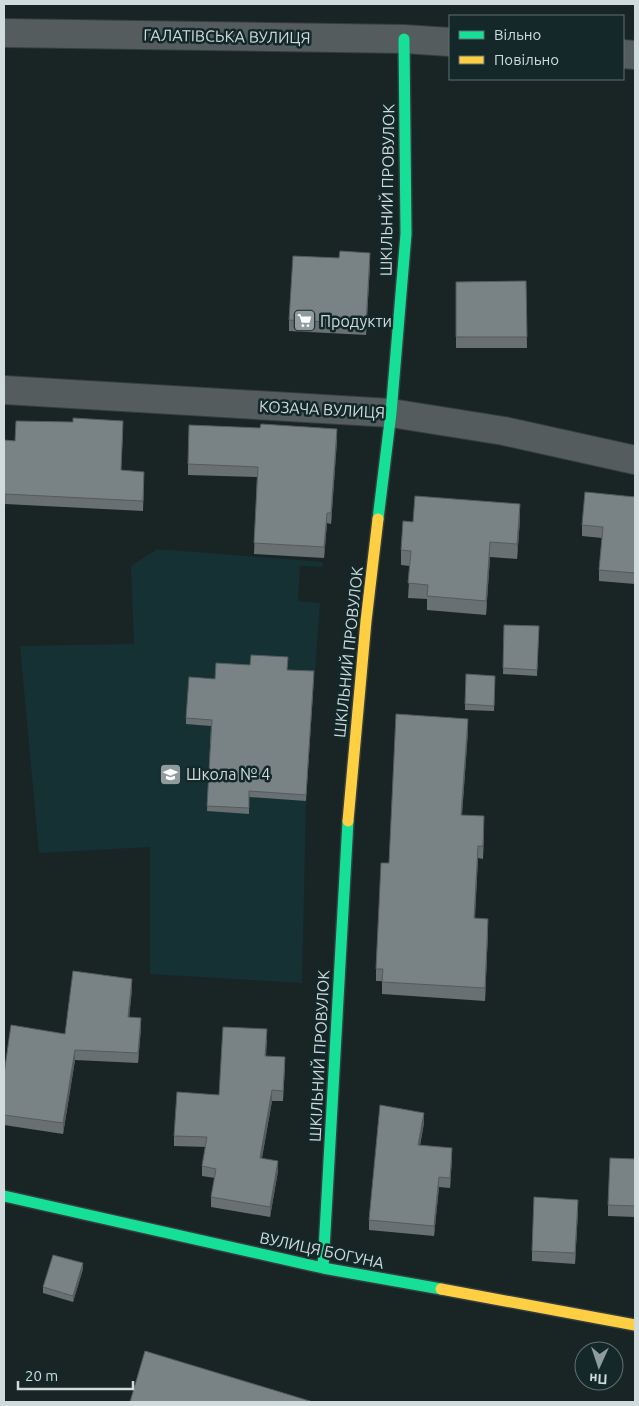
<svg xmlns="http://www.w3.org/2000/svg" width="639" height="1406" font-family="Ubuntu,sans-serif">
	<style>
		.built { fill: #153134 }
		.lines { fill: none; stroke-linecap: round; stroke-linejoin: round }
		.street-casing { stroke: #353e3f; stroke-width: 30 }
		.fast-casing { stroke: #353e3f; stroke-width: 14 }
		.slow-casing { stroke: #353e3f; stroke-width: 14 }
		.street { stroke: #545c5d; stroke-width: 28 }
		.fast { stroke: #16e098; stroke-width: 11 }
		.slow { stroke: #ffcf43; stroke-width: 11 }
		.wall { fill: #687072 }
		.shaded-wall { fill: #555b5d }
		.building { fill: #798285; stroke: #555b5d }
		.labels { text-anchor: middle; stroke-width: 5; stroke-linejoin: round; paint-order: stroke }
		.street-label { font-size: 16px; fill: #cfdbdc; stroke: #14282a }
		.poi-label { font-size: 16px; fill: #cfdbdc; stroke: #14282a; text-anchor: start }
	</style>
	<rect width="100%" height="100%" fill="#192425"/>
	<path class="built" d="M157 549 323 562V567L300 566 298 601 320 603 311 727H305L309 748 306 801 302 983 150 974V847L39 853 20 646 134 644 131 566Z"/>
	<g class="lines">
		<defs>
			<path id="street" d="M4 33 404 39 450 42
				M623 54 635 55
				M4 390 391 413 504 431 635 460"/>
			<path id="fast" d="M378 519 391 413 406 234 404 39
				M4 1196 323 1268 441 1289
				M323 1268 348 821"/>
			<path id="slow" d="M348 821 366 621 378 519
				M441 1289 635 1325"/>
		</defs>
		<use href="#street" class="street-casing"/>
		<use href="#fast" class="fast-casing"/>
		<use href="#slow" class="slow-casing"/>
		<use href="#street" class="street"/>
		<use href="#fast" class="fast"/>
		<use href="#slow" class="slow"/>
	</g>
	<path class="wall" d="M370 264 366 335 289 331V320Z
		M526 281 527 348H456V282Z
		M123 431 121 470 144 482 143 511 5 504V514H4V440L15 441Z
		M337 440 331 524 327 523 324 558 254 554 257 477 188 475V464Z
		M635 497V584L599 581V570L602 538 582 536V525Z
		M520 519 517 559 490 557 486 615 427 610V599L408 598 410 566 401 565V550L413 522Z
		M504 625 539 626 537 676 503 674Z
		M288 670 314 677 306 801 249 797V814L207 811 211 726 186 724V718Z
		M495 681 494 711 465 710V704Z
		M468 731 462 815 484 829 483 859 478 858 475 918 488 931 485 1001 382 994V981H376V969L389 863Z
		M132 989 129 1017 141 1028 138 1063 75 1060 63 1134 4 1125V1074Z
		M267 1039 266 1056 285 1067 283 1101H272L262 1158 278 1171 270 1217 211 1207V1197L215 1178 202 1176V1166L206 1147 174 1146V1136L219 1095Z
		M424 1123 420 1146 452 1158 450 1188 439 1187 434 1236 369 1230V1220Z
		M635 1159V1217L608 1216V1205Z
		M578 1210 575 1264 532 1261V1251Z
		M83 1269 73 1302 43 1293V1287Z"/>
	<path class="shaded-wall" d="M370 253V264L366 335V324Z
		M337 429V440L331 524V513Z
		M520 504V519L517 559V544Z
		M327 513V523L324 558V547Z
		M490 542V557L486 615V601Z
		M468 719V731L461 827V815Z
		M484 816V829L483 859V846Z
		M478 846V858L474 930V918Z
		M488 919V931L485 1001V988Z
		M132 979V989L128 1028V1017Z
		M141 1018V1028L138 1063V1053Z
		M75 1050V1060L63 1134V1123Z
		M272 1090V1101L260 1168V1158Z
		M424 1113V1123L418 1155V1145Z
		M452 1148V1158L450 1188V1178Z
		M278 1161V1171L270 1217V1207Z
		M439 1177V1187L434 1236V1226Z
		M578 1200V1210L575 1264V1253Z
		M83 1263V1269L73 1302V1296Z"/>
	<path class="building" d="M340 251 370 253 366 324 289 320 293 256 339 258Z
		M526 281 527 337H456V282Z
		M73 418 123 421 121 470 144 472 143 501 5 494V504H4V440L15 441 16 421 73 422Z
		M261 424 337 429 331 513H327L324 547 254 543 258 467 188 464 189 425 260 428Z
		M585 492 635 497V573L599 570 603 527 582 525Z
		M415 496 520 504 517 544 490 542 486 601 427 596 428 585 408 583 411 551 401 550 403 521 413 522Z
		M504 625 539 626 537 670 503 668Z
		M251 655 288 657 287 670 314 671 306 795 249 791V808L207 806 212 720 186 718 189 677 215 679 216 663 250 665Z
		M466 674 495 676 494 706 465 704Z
		M396 714 468 719 461 815 484 816 483 846H478L474 918 488 919 485 988 382 982 383 969H376L381 863H389Z
		M73 971 132 979 128 1017 141 1018 138 1053 75 1050 63 1123 4 1115V1074L11 1025 65 1034Z
		M223 1027 267 1029 265 1056 285 1057 283 1091 272 1090 260 1158 278 1161 270 1207 211 1197 216 1169 202 1166 207 1137 174 1136 177 1092 219 1095Z
		M380 1105 424 1113 418 1145 452 1148 450 1178 439 1177 434 1226 369 1220Z
		M610 1158 635 1159V1206L608 1205Z
		M534 1197 578 1200 575 1253 532 1251Z
		M53 1255 83 1263 73 1296 43 1287Z
		M145 1351 313 1402H130Z"/>
	<defs>
		<symbol id="supermarket-square" viewBox="-11 -11 22 22"><rect x="-9" y="-9" width="18" height="18" rx="4" fill="#8f9b9c" stroke="#14282a"/><path d="M-6-5.5h2.5l.6 2H6L4.5 2H-2.5L-4.4-4H-6ZM-1.5 3.2a1.3 1.3 0 1 0 .1 0ZM3 3.2a1.3 1.3 0 1 0 .1 0Z" fill="#fff"/></symbol>
		<symbol id="school-square" viewBox="-11 -11 22 22"><rect x="-9" y="-9" width="18" height="18" rx="4" fill="#8f9b9c" stroke="#14282a"/><path d="M0-5L7-2L0 1L-7-2ZM-4 1L0 2.5L4 1V4Q0 6-4 4Z" fill="#fff"/></symbol>
	</defs>
	<g fill-rule="evenodd">
		<use href="#supermarket-square" x="292" y="308" width="25" height="25"/>
		<use href="#school-square" x="158" y="762" width="25" height="25"/>
	</g>
	<g class="labels">
		<g class="street-label">
			<text transform="translate(227 36) rotate(1)" y="6">ГАЛАТІВСЬКА ВУЛИЦЯ</text>
			<text transform="translate(387 190) rotate(-89)" y="6">ШКІЛЬНИЙ ПРОВУЛОК</text>
			<text transform="translate(322 409) rotate(3)" y="6">КОЗАЧА ВУЛИЦЯ</text>
			<text transform="translate(348 652) rotate(-84)" y="6">ШКІЛЬНИЙ ПРОВУЛОК</text>
			<text transform="translate(319 1056) rotate(-87)" y="6">ШКІЛЬНИЙ ПРОВУЛОК</text>
			<text transform="translate(322 1250) rotate(12)" y="6">ВУЛИЦЯ БОГУНА</text>
		</g>
		<g class="poi-label">
			<text x="320" y="327">Продукти</text>
			<text x="186" y="780">Школа № 4</text>
		</g>
	</g>
	<rect width="639" height="1406" fill="none" stroke="#cfdbdc" stroke-width="10"/>
	<rect x="449" y="15" width="175" height="65" fill="#14282a" stroke="#5f7071"/>
	<rect x="459" y="31" width="25" height="8" fill="#16e098" stroke="#5f7071"/>
	<text x="494" y="40" font-size="15" fill="#cfdbdc">Вільно</text>
	<rect x="459" y="56" width="25" height="8" fill="#ffcf43" stroke="#5f7071"/>
	<text x="494" y="65" font-size="15" fill="#cfdbdc">Повільно</text>
	<g transform="translate(599 1366) rotate(183)"><circle r="24" fill="#14282a" stroke="#5f7071"/>
	<path d="M0-4L9 19L0 12L-9 19Z" fill="#8f9b9c"/>
	<text y="-8" font-size="14" font-weight="bold" text-anchor="middle" fill="#cfdbdc">Пн</text>
	</g>
	<path d="M18 1381v8h115v-8" fill="none" stroke="#cfdbdc" stroke-width="2.5"/>
	<text x="25" y="1381" font-size="15" fill="#cfdbdc" stroke="#14282a" stroke-width="4" paint-order="stroke">20 m</text>
</svg>
